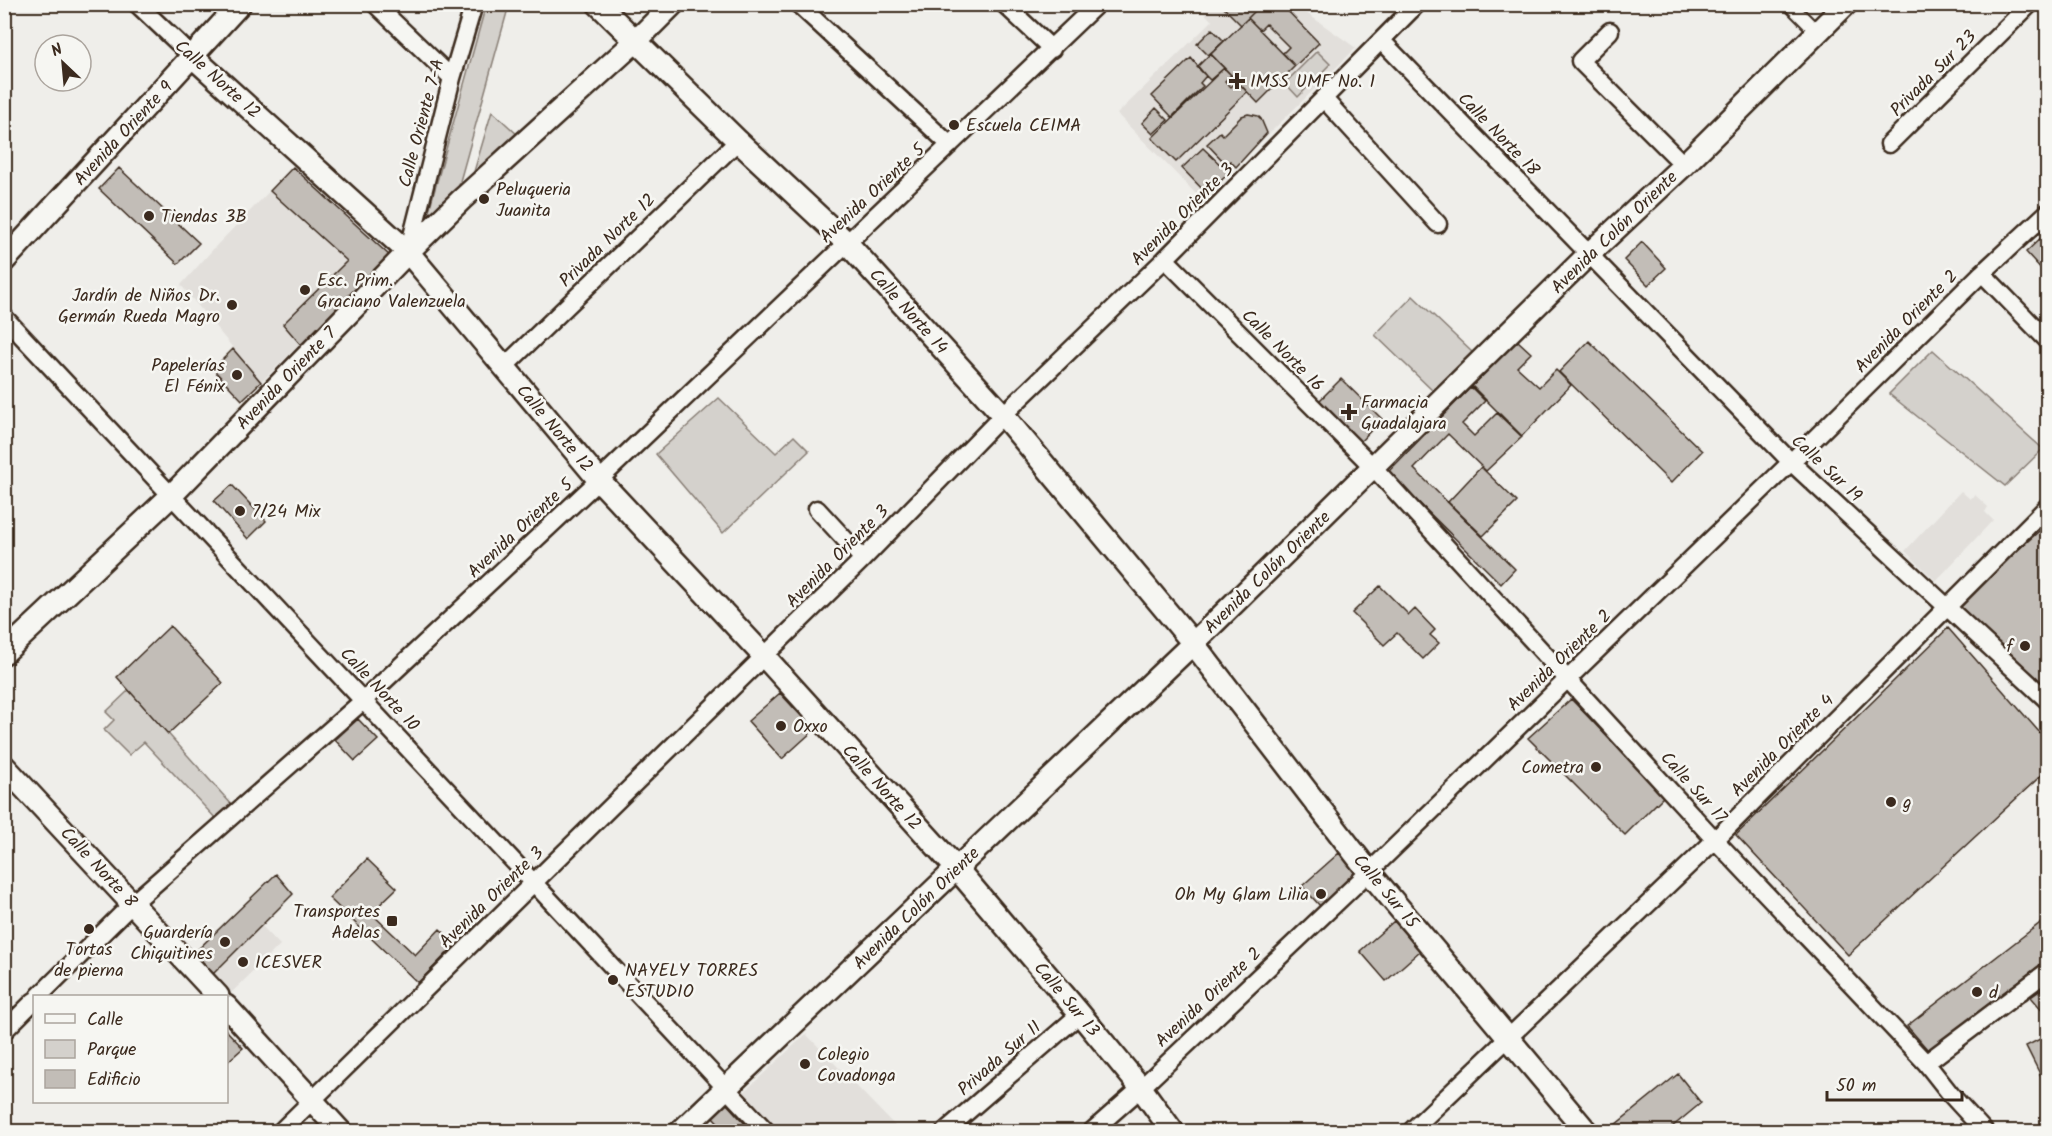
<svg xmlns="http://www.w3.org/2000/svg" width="2052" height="1136" font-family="Kalam,sans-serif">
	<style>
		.built { fill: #e2dfdb }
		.green { fill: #d4d1cc; stroke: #887e75; stroke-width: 1.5 }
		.building { fill: #c2bdb7; stroke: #3b2a1e; stroke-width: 1.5 }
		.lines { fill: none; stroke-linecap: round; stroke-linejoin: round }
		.pedestrian-casing { stroke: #3b2a1e; stroke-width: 16 }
		.minor-casing { stroke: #3b2a1e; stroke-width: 21 }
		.tertiary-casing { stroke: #3b2a1e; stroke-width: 26 }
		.pedestrian { stroke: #f6f6f2; stroke-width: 12 }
		.minor { stroke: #f6f6f2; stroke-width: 16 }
		.tertiary { stroke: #f6f6f2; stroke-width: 21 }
		.poi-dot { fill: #3b2a1e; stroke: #f6f6f2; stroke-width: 2 }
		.labels { text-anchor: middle; stroke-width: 5; stroke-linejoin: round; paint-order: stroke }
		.street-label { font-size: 18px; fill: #3b2a1e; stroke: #f6f6f2 }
		.poi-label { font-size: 18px; fill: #3b2a1e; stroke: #f6f6f2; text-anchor: start }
	</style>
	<rect width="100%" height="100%" fill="#efeeea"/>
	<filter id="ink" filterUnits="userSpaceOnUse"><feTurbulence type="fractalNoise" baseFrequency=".0167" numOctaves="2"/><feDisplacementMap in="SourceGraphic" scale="12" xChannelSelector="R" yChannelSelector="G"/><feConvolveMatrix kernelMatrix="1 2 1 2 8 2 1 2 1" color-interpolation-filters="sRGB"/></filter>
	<g filter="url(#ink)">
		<path class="built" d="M1197 5H1295L1356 48 1202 200 1117 114 1212 21Z
			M293 167 390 256 261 382 181 285 216 246Z
			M1961 491 1970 499 1975 495 1988 507 1985 512 1993 520 1936 581 1905 551Z
			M261 925 280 945 227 997 207 980Z
			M806 1034 900 1131H779L742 1094Z"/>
		<path class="green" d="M486 5H509L457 192 428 214Z
			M1317 51 1330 64 1298 97 1285 83Z
			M492 111 520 137 470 185Z
			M1413 296 1473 353 1434 392 1375 335Z
			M1933 350 2043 449 2005 486 1889 394Z
			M719 398 776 453 794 436 809 451 723 533 656 454Z
			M129 690 233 806 218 821 144 742 129 755 104 730 114 720 106 712Z"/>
		<path class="building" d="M1220 4H1252L1256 10 1241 25Z
			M1262 4H1281L1319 43 1295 66 1283 53 1289 47 1266 24 1260 30 1248 18Z
			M1248 18 1295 66 1258 103 1211 54Z
			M1212 29 1224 41 1208 55 1197 44Z
			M1210 54 1224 68 1210 80 1197 67Z
			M1191 58 1206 76 1200 83 1203 86 1172 117 1152 96Z
			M1224 68 1231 75 1225 81 1231 87 1237 81 1247 92 1176 162 1152 138Z
			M1156 108 1168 120 1153 134 1142 123Z
			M1248 114 1258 116 1261 119 1267 133 1236 167 1230 161 1227 165 1207 144 1220 132 1223 135 1242 116Z
			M1203 148 1229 173 1207 194 1182 168Z
			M293 167 390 256 301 345 283 324 347 261 270 191Z
			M119 168 199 243 178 264 99 189Z
			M2048 231V267L2043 271 2026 252Z
			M1642 242 1666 268 1648 285 1624 260Z
			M1518 341 1531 353 1517 367 1539 387 1556 370 1571 385 1522 436 1472 386Z
			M1589 341 1702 451 1671 483 1559 372Z
			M233 349 261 382 242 400 213 369Z
			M1341 379 1382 419 1357 445 1316 404Z
			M1471 387 1485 401 1462 424 1474 436 1497 413 1522 437 1486 471 1448 434 1414 469 1515 569 1501 584 1388 472Z
			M1481 467 1517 502 1483 536 1448 502Z
			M232 485 266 521 248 539 214 501Z
			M2048 523V688L1957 605Z
			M1380 586 1409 615 1415 609 1435 630 1430 635 1439 643 1423 659 1397 633 1384 645 1352 613Z
			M170 626 223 683 168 734 117 677Z
			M1948 628 2048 742V769L1848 955 1736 835Z
			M780 693 814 730 782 759 748 721Z
			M1571 699 1664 796 1625 835 1528 738Z
			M358 719 378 740 355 761 335 740Z
			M1339 853 1357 873 1320 906 1302 886Z
			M367 859 397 888 371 913 415 955 440 929 456 944 418 983 329 898Z
			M276 874 293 894 207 980 187 960Z
			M2048 917V959L1928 1050 1907 1026Z
			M1394 921 1420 951 1386 981 1360 951Z
			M2048 985V1017L2031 997Z
			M226 1030 243 1048 226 1063Z
			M2048 1035V1090L2026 1046Z
			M1678 1074 1701 1103 1666 1132H1620L1615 1125Z
			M726 1103 746 1125 739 1132H727L712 1116Z"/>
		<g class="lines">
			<defs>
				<path id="pedestrian" d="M1789 4 1818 33"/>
				<path id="minor" d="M137 4 193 57
					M375 4 452 78
					M798 4 950 145
					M1004 4 1052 49
					M1610 31 1580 61 1684 165
					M1382 41 1791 462 2048 701
					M1324 99 1438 224
					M1889 144 2030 4
					M408 252 452 78 474 4
					M1165 259 1374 468 1715 840 1926 1063 1952 1096 1985 1132
					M1982 273 2048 341
					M4 317 767 1132
					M504 367 738 141
					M817 509 863 559
					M39 996 133 903 364 700 599 480 1097 4
					M4 1031 34 1001
					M1926 1063 2048 971
					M280 1132 863 559 1003 415 1165 259 1417 4
					M944 1132 1080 1014
					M1091 1132 1141 1088 1369 872 1791 462 1982 273 2048 212
					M1410 1132 1715 840 2048 506"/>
				<path id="tertiary" d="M598 4 738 141 847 243 1003 415 1193 643 1369 872 1587 1132
					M193 57 408 252 599 480 763 655 957 869 1080 1014 1141 1088 1173 1132
					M4 261 240 4
					M4 653 171 496 408 252 461 200 636 41 673 4
					M4 766 218 996
					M226 1006 341 1132
					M680 1132 1207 630 1589 254 1684 165 1846 4"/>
			</defs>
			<use href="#pedestrian" class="pedestrian-casing"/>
			<use href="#minor" class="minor-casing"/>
			<use href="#tertiary" class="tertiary-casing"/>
			<use href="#pedestrian" class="pedestrian"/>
			<use href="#minor" class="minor"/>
			<use href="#tertiary" class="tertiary"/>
		</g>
	</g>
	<g class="poi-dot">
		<path d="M1234 72h6v6h6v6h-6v6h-6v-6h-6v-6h6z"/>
		<circle cx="954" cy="125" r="6"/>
		<circle cx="484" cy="199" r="6"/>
		<circle cx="149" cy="216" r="6"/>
		<circle cx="305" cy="290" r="6"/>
		<circle cx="232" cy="305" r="6"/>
		<circle cx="237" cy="375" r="6"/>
		<path d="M1346 403h6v6h6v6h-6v6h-6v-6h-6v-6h6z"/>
		<circle cx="240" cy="511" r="6"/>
		<circle cx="2025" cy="646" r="6"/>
		<circle cx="781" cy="726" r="6"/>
		<circle cx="1596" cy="767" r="6"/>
		<circle cx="1891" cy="802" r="6"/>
		<circle cx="1321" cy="894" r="6"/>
		<rect x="386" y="915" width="12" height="12" rx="3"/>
		<circle cx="89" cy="929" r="6"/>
		<circle cx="225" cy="942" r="6"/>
		<circle cx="243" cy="962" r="6"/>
		<circle cx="613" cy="980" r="6"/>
		<circle cx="1977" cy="992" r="6"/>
		<circle cx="805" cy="1064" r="6"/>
	</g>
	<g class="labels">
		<g class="street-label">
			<text transform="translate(1933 73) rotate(-45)" y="6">Privada Sur 23</text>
			<text transform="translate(218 79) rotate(42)" y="6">Calle Norte 12</text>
			<text transform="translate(421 123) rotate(-75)" y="6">Calle Oriente 7-A</text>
			<text transform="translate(123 133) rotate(-47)" y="6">Avenida Oriente 9</text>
			<text transform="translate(1499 134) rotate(46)" y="6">Calle Norte 18</text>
			<text transform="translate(872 193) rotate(-43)" y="6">Avenida Oriente 5</text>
			<text transform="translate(1182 214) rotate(-45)" y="6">Avenida Oriente 3</text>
			<text transform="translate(1614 232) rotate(-44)" y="6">Avenida Colón Oriente</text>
			<text transform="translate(607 240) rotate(-44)" y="6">Privada Norte 12</text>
			<text transform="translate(909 311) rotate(48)" y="6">Calle Norte 14</text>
			<text transform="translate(1906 321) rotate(-45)" y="6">Avenida Oriente 2</text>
			<text transform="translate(1283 350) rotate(45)" y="6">Calle Norte 16</text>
			<text transform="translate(286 378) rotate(-46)" y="6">Avenida Oriente 7</text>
			<text transform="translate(555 428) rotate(50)" y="6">Calle Norte 12</text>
			<text transform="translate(1827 468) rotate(43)" y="6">Calle Sur 19</text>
			<text transform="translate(520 528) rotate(-43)" y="6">Avenida Oriente 5</text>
			<text transform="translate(837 556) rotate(-45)" y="6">Avenida Oriente 3</text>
			<text transform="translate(1267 572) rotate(-44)" y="6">Avenida Colón Oriente</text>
			<text transform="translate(1559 660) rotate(-44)" y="6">Avenida Oriente 2</text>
			<text transform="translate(380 689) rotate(47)" y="6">Calle Norte 10</text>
			<text transform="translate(1782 745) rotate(-45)" y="6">Avenida Oriente 4</text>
			<text transform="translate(882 787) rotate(48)" y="6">Calle Norte 12</text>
			<text transform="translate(1694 787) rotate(48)" y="6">Calle Sur 17</text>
			<text transform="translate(99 867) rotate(47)" y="6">Calle Norte 8</text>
			<text transform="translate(1386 891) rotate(50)" y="6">Calle Sur 15</text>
			<text transform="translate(491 897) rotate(-44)" y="6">Avenida Oriente 3</text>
			<text transform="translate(916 908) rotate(-44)" y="6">Avenida Colón Oriente</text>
			<text transform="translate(1208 997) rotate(-43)" y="6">Avenida Oriente 2</text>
			<text transform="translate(1067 999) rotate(50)" y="6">Calle Sur 13</text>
			<text transform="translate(999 1058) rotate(-41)" y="6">Privada Sur 11</text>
		</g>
		<g class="poi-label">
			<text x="1250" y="87">IMSS UMF No. 1</text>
			<text x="966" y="131">Escuela CEIMA</text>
			<text x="496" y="195">Peluqueria<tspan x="496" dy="21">Juanita</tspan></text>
			<text x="161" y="222">Tiendas 3B</text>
			<text x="317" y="286">Esc. Prim.<tspan x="317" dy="21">Graciano Valenzuela</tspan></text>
			<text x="220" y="301" text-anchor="end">Jardín de Niños Dr.<tspan x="220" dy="21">Germán Rueda Magro</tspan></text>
			<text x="225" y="371" text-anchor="end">Papelerías<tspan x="225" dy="21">El Fénix</tspan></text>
			<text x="1361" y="408">Farmacia<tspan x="1361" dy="21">Guadalajara</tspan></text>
			<text x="252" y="517">7/24 Mix</text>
			<text x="2013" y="652" text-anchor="end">f</text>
			<text x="793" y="732">Oxxo</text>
			<text x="1584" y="773" text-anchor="end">Cometra</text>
			<text x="1903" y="808">g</text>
			<text x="1309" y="900" text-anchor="end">Oh My Glam Lilia</text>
			<text x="380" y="917" text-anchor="end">Transportes<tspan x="380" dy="21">Adelas</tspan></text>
			<text x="213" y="938" text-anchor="end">Guardería<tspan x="213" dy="21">Chiquitines</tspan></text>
			<text x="89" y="955" text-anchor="middle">Tortas<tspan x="89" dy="21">de pierna</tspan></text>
			<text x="255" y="968">ICESVER</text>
			<text x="625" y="976">NAYELY TORRES<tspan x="625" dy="21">ESTUDIO</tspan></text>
			<text x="1989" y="998">d</text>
			<text x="817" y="1060">Colegio<tspan x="817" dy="21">Covadonga</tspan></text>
		</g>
	</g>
	<rect width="2052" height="1136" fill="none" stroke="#f6f6f2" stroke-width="24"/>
	<rect x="12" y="12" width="2028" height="1112" fill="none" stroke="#3b2a1e" stroke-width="2" filter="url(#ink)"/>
	<rect x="33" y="995" width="195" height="108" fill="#f6f6f2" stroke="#aba49d" stroke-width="1.5"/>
	<rect x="45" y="1014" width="30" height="9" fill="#f6f6f2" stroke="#aba49d" stroke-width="1.5"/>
	<text x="87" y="1025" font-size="18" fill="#3b2a1e">Calle</text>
	<rect x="45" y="1040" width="30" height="18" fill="#d4d1cc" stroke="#aba49d" stroke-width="1.5"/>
	<text x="87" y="1055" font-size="18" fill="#3b2a1e">Parque</text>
	<rect x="45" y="1070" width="30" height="18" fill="#c2bdb7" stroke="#aba49d" stroke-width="1.5"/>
	<text x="87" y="1085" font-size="18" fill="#3b2a1e">Edificio</text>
	<g transform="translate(63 63) rotate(334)"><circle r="28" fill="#f6f6f2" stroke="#aba49d" stroke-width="1.5"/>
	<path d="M0-4.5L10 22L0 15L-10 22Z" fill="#3b2a1e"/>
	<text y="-9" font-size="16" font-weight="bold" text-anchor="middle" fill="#3b2a1e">N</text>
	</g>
	<path d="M1827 1091v9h135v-9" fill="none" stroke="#3b2a1e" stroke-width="3"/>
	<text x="1836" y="1091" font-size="18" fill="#3b2a1e" stroke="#f6f6f2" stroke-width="4.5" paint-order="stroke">50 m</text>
</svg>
